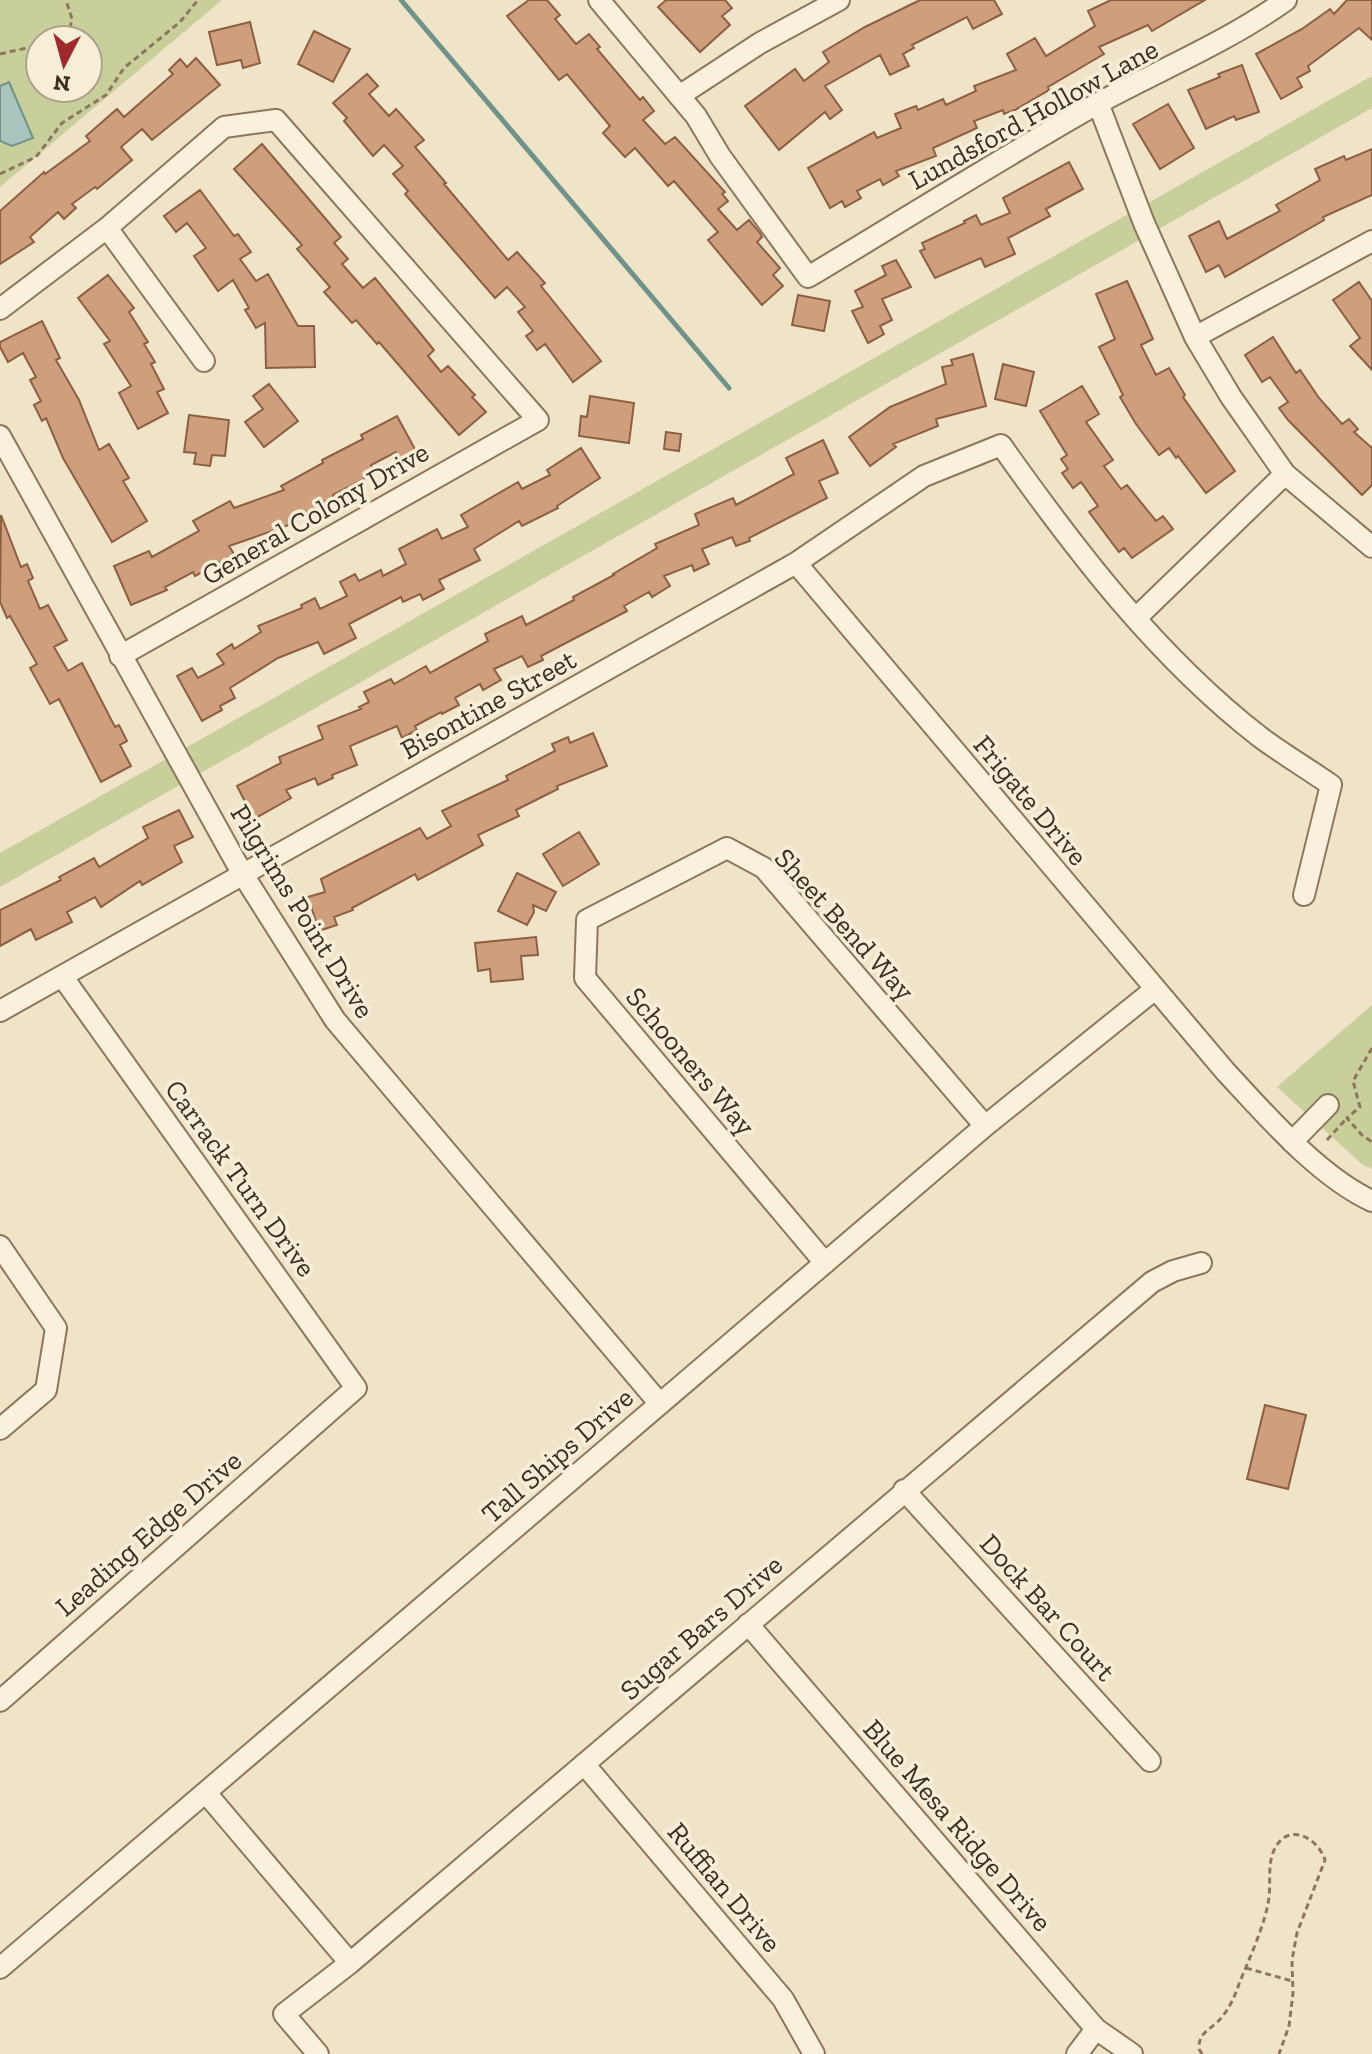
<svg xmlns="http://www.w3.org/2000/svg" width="1372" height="2054" font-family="'Zilla Slab',serif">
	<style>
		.green { fill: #c9cf9b; fill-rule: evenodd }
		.water { fill: #a9c4bc; stroke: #6f938a; stroke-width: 2 }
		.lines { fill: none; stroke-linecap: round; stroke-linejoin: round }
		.stream { stroke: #6f938a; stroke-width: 5 }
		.building { fill: #cf9f7d; stroke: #8d5f41; stroke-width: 2 }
		.minor-casing { stroke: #8d765c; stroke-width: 24 }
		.path { stroke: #8d765c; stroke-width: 3; stroke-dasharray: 6 4; stroke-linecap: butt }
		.minor { stroke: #faf1dc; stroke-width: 20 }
		.labels { text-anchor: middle; stroke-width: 7; stroke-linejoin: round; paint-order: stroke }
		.street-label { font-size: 28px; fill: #3d2e20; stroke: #f7eed8 }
	</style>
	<rect width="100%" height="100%" fill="#f0e4c8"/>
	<path class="green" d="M0 0H222L0 187ZM40 40H88V88H40Z
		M1372 76V108L0 887V853Z
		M1372 1005V1169L1363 1165 1277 1087Z"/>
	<path class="water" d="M9 82 33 138 12 146 0 141V86Z"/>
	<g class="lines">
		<path class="stream" d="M401 0 729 388"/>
	</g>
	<path class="building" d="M529 0H547L560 15 555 19 576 44 589 34 600 47 597 49 640 100 643 97 654 111 643 120 665 144 675 137 725 192 722 194 728 201 718 209 737 230 749 220 760 233 762 237 757 242 780 268 773 275 783 286 762 305 708 240 718 232 674 181 668 186 635 148 625 157 603 133 610 126 567 74 559 80 507 16Z
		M666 0H725L732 8 722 16 730 25 700 52 658 7Z
		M920 0H994L1002 14 973 29 967 17 912 45 914 48 903 54 909 66 890 75 880 55 825 86 842 110 830 119 825 112 779 150 745 106 795 69 804 81 829 62 823 52 865 27Z
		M1111 0H1205L1152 31 1148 25 1099 47 1104 54 1048 87 1049 90 1015 110 1004 114 1003 110 974 121 977 128 933 148 936 156 896 171 899 176 883 185 880 179 857 191 861 198 845 207 842 201 830 208 808 168 874 132 877 138 901 128 895 114 916 106 918 110 943 99 946 105 976 91 974 86 1016 70 1007 54 1035 38 1046 56 1095 26 1088 11Z
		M1347 0H1372V40L1359 28 1308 66 1310 71 1297 78 1302 87 1281 99 1256 54 1302 29 1330 9 1334 14Z
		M250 22 260 63 243 68 241 60 217 65 209 32Z
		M314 31 350 49 333 82 298 64Z
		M196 58 220 85 152 140 142 129 121 147 132 160 97 189 95 187 72 204 76 208 64 219 58 212 30 237 34 242 0 264V211L44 172 45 174 90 141 86 136 117 109 124 117 173 74 169 70 180 59 187 67Z
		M1242 65 1259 112 1236 120 1234 116 1206 129 1188 90 1220 77 1218 74Z
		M367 74 378 86 369 94 389 116 396 109 424 140 415 147 446 183 444 184 508 260 517 252 545 283 541 286 601 361 573 382 545 344 537 350 526 336 533 331 518 312 525 307 507 287 495 298 405 194 408 191 393 174 403 166 384 145 373 156 344 121 347 118 333 103Z
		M1168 104 1194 148 1160 169 1133 124Z
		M262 144 341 237 334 243 348 259 342 264 363 288 375 278 434 350 428 356 441 372 448 366 475 395 472 397 486 412 459 435 379 342 377 344 356 320 352 323 324 292 330 287 297 249 302 245 234 169Z
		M1372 149V195L1323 217 1324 220 1225 277 1219 265 1206 272 1189 236 1219 221 1227 239 1280 211 1276 205 1320 180 1315 169 1344 156 1346 160Z
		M1069 162 1083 189 1046 209 1050 216 1008 238 1015 254 985 267 981 258 935 278 920 251 925 249 922 243 965 223 964 221 976 215 981 225 1010 213 1003 198Z
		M200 190 234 236 238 234 251 252 240 259 256 281 268 274 298 326H314L315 367 266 368 265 323 256 328 245 310 249 308 233 280 218 291 194 256 206 248 187 223 176 232 164 216Z
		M896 260 911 287 882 299 892 320 880 326 884 334 868 343 852 311 863 307 855 291 886 275 882 266Z
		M108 275 134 308 129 312 148 342 144 344 155 362 151 364 164 389 157 392 168 413 138 429 119 393 131 386 104 344 110 341 78 298Z
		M1127 281 1153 339 1141 345 1156 375 1169 368 1185 395 1183 397 1235 471 1206 493 1178 456 1176 458 1169 448 1159 455 1136 424 1120 397 1123 395 1099 347 1115 339 1096 294Z
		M1359 282 1372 301V370L1350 346 1360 338 1333 300Z
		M798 295 830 301 824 331 792 325Z
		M42 321 60 358 56 360 79 400 99 450 109 444 129 478 123 481 147 521 112 542 63 458 46 418 42 421 34 405 41 401 30 380 36 377 23 353 8 362 0 347V342Z
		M1273 337 1296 373 1300 370 1319 398 1342 424 1349 419 1358 429 1354 432 1372 448V485L1362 495 1288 420 1279 408 1288 402 1270 377 1262 382 1245 355Z
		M973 354 986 406 936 419 938 426 893 444 896 447 870 466 849 437 890 407 946 384 942 367 953 365 951 360Z
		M1003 364 1034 372 1026 406 995 399Z
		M269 384 298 421 264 447 245 422 263 409 253 396Z
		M1082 386 1099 414 1086 422 1113 460 1104 466 1121 489 1127 485 1156 521 1163 516 1173 529 1132 558 1124 548 1119 552 1089 512 1098 506 1081 482 1073 488 1062 473 1068 469 1061 459 1067 455 1040 411Z
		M590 396 634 403 629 443 579 436 581 416 587 417Z
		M189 415 229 420 225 456 212 455 210 466 194 464 196 453 184 452Z
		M397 416 416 451 400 459 396 452 371 465 375 473 333 495 334 496 291 521 292 524 229 546 234 554 195 576 193 572 165 587 167 590 131 605 114 566 149 551 152 557 199 531 193 521 230 501 234 508 284 490 281 486 323 463 322 460 363 439 361 435Z
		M666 432 681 434 679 451 664 449Z
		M823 440 838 473 819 481 827 498 749 538 750 541 736 546 732 537 702 549 709 564 694 571 692 565 664 576 670 586 652 597 649 592 624 606 627 611 541 656 543 660 528 667 522 656 494 669 501 680 483 690 480 684 455 698 459 705 442 714 441 712 415 726 417 730 402 738 397 726 350 746 357 765 332 775 333 778 318 785 315 778 286 790 291 798 254 819 237 786 281 763 279 757 323 739 318 726 361 709 359 707 369 702 364 692 391 679 394 684 426 666 430 673 488 641 485 634 522 616 526 625 574 600 573 597 614 575 613 574 657 548 655 544 699 525 695 514 733 498 736 505 794 474 786 458Z
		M581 448 600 478 557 506 558 508 522 526 519 521 474 549 480 560 439 580 444 589 423 600 420 594 403 602 401 597 349 624 356 638 324 654 318 642 278 658 230 688 235 698 220 706 222 710 202 721 177 676 192 668 198 678 224 664 217 654 232 644 234 649 261 632 258 626 302 608 301 605 315 598 320 609 347 596 340 582 355 574 359 581 381 570 383 576 406 564 399 549 437 529 442 539 468 527 461 515 518 482 522 489 550 475 547 470Z
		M1 515 21 567 27 564 33 578 28 581 40 609 48 605 67 640 54 647 68 671 82 663 115 727 119 725 127 741 120 745 131 766 101 782 59 699 50 704 30 668 37 664 10 616 7 618 0 602Z
		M593 733 607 766 557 786 558 789 516 810 519 816 478 835 483 845 418 880 415 874 352 908 353 910 334 917 337 925 319 931 308 897 325 892 321 879 420 828 427 839 451 826 442 811 508 780 506 776 555 751 552 744 568 737 570 743Z
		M179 810 193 837 174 846 182 862 142 885 140 881 101 907 95 897 67 912 72 922 36 940 31 929 0 946V910L61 880 59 877 94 858 99 867 148 838 143 827Z
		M579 832 599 864 563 886 543 854Z
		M517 873 556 892 546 911 533 905 534 912 527 925 498 911Z
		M536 937 538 955 521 956 523 979 491 982 490 969 478 971 475 943Z
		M1265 1405 1306 1415 1288 1489 1247 1479Z"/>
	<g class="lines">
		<defs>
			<path id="minor" d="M599 0 696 116 720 156 808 277C904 220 998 160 1095 105 1159 70 1226 43 1286 0
				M679 96 760 43 839 0
				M1098 103 1144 223 1195 337 1231 397 1285 474 1372 547
				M107 228 204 361
				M0 309 107 228 224 127 276 120 538 420 120 656
				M1195 337 1372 241
				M0 436 242 873 335 1020 660 1404
				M796 563 1225 1071C1265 1114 1318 1176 1372 1201
				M1136 618 1285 474
				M0 1011 796 563 924 476 1001 445C1076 551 1157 657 1260 737 1283 754 1308 769 1331 785L1304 895
				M1292 1142 1328 1105
				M0 1246 56 1328 46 1390 0 1429
				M825 1263 585 978 587 920 727 848 764 868 985 1126
				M904 1490 1150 1761
				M748 1624 1096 2029 1132 2054
				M0 1701 356 1388 62 976
				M584 1764 783 1999 814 2054
				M206 1793 350 1963
				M0 1968 985 1126 1154 990
				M318 2054 284 2014 350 1963 1152 1282 1173 1271 1201 1263
				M1077 2054 1096 2029"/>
		</defs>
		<use href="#minor" class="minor-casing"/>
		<path class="path" d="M70 33 85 40
			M55 40 69 32 72 19 66 0
			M88 42 91 43 92 40
			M0 54 40 45
			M0 174 36 157 62 123 106 95 124 68 180 22 198 0
			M1372 1048 1353 1081 1360 1107 1347 1118 1362 1135 1372 1142
			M1327 1140 1347 1118
			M1246 1968 1292 1981
			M1202 2054 1199 2049C1198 2031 1212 2030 1222 2017 1230 2007 1235 1996 1239 1984 1249 1959 1266 1923 1269 1897 1271 1880 1267 1864 1275 1848 1289 1822 1318 1838 1325 1860L1297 1933 1292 1960 1293 1993 1289 2026 1279 2054"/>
		<use href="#minor" class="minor"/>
	</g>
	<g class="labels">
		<g class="street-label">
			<text transform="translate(1033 114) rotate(-29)" y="10">Lundsford Hollow Lane</text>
			<text transform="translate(315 513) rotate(-30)" y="10">General Colony Drive</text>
			<text transform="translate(488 704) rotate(-29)" y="10">Bisontine Street</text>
			<text transform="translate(1031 800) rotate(50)" y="10">Frigate Drive</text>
			<text transform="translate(303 911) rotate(58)" y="10">Pilgrims Point Drive</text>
			<text transform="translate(845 924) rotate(48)" y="10">Sheet Bend Way</text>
			<text transform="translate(691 1061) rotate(50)" y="10">Schooners Way</text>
			<text transform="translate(241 1178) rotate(54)" y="10">Carrack Turn Drive</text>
			<text transform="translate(557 1455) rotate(-41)" y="10">Tall Ships Drive</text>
			<text transform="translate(148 1533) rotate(-41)" y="10">Leading Edge Drive</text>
			<text transform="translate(1048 1607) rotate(48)" y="10">Dock Bar Court</text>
			<text transform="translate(701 1627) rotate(-41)" y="10">Sugar Bars Drive</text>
			<text transform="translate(958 1825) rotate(49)" y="10">Blue Mesa Ridge Drive</text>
			<text transform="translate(725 1887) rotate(50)" y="10">Ruffian Drive</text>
		</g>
	</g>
	<g transform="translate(64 64) rotate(186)"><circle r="38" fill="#f7eed8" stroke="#ada18e" stroke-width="2"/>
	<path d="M0-6L14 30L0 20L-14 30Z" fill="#9e2a2b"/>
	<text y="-12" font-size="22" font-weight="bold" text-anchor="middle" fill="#3d2e20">N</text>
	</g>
</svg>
